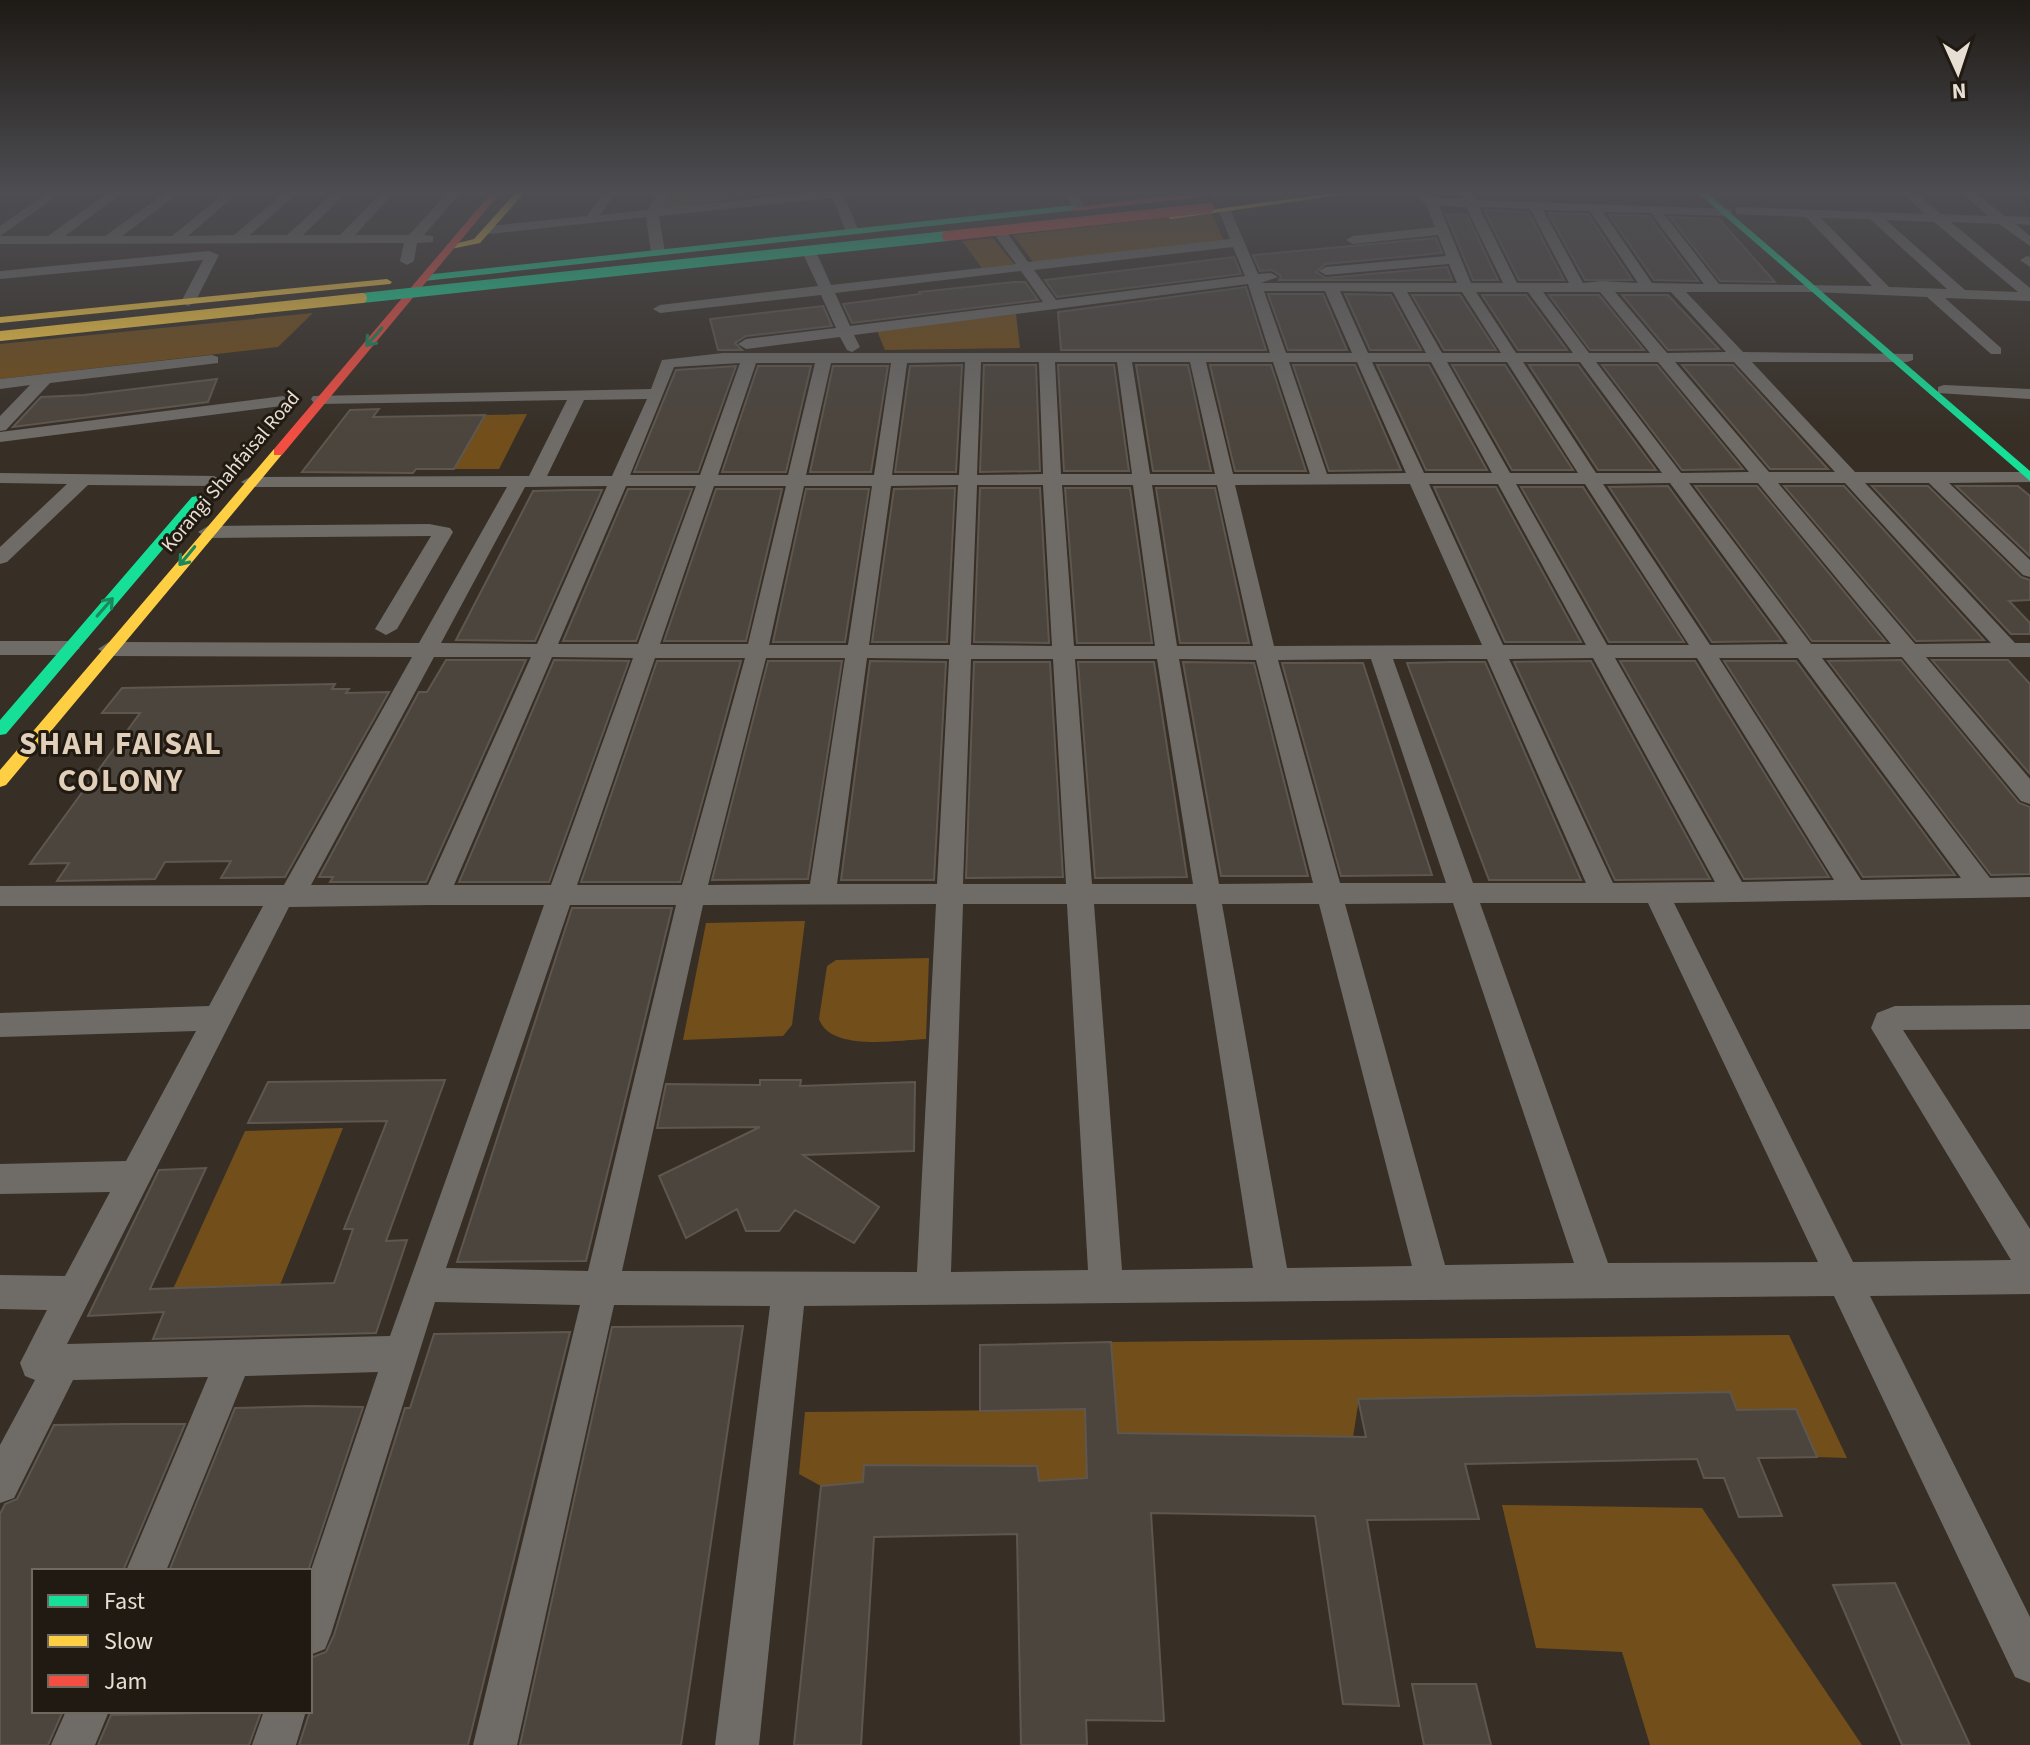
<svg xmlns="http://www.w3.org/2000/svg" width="2030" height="1745" font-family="'Source Sans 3',sans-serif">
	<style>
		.green { fill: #724e1a }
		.building { fill: #4c453d; stroke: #5e574f; stroke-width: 2 }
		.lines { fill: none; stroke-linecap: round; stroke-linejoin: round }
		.street { fill: #6f6c68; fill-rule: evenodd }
		.fast { fill: #16e098; fill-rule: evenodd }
		.slow { fill: #ffcf43; fill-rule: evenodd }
		.jam { fill: #f24e42; fill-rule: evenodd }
		.fast-bridge { stroke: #16e098; stroke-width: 10 }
		.slow-bridge { stroke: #ffcf43; stroke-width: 10 }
		.jam-bridge { stroke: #f24e42; stroke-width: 10 }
		.oneway { stroke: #1a875c }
		.labels { text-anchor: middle; stroke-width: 6; stroke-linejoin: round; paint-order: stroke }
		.far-street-label { font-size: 20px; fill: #e8dfd4; stroke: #201a12 }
		.district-label { font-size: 32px; font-weight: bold; letter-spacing: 2px; fill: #e1cfb9; stroke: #201a12 }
	</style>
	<rect width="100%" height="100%" fill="#372f26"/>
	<path class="green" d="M669 192H736L735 199 657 209Z
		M1211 213 1224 240 1034 263 1013 235Z
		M993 238 1014 264 982 268 962 241Z
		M313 313 278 347 0 379V344Z
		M1016 314 1020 348 885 350 877 331Z
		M527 414 499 469H454L485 415Z
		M805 921 792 1025 783 1036 683 1040 706 923Z
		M929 958 926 1039C898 1040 830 1052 819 1019L827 966 836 960Z
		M343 1128 280 1285 173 1289 245 1131Z
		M1789 1335 1847 1458 1817 1457 1795 1409 1737 1410 1729 1392 1359 1399 1353 1437 1086 1433 1087 1479 1039 1481 1036 1466 865 1465 863 1482 821 1486 799 1474 805 1412 1116 1409 1111 1342Z
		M1502 1505 1702 1508 1862 1745H1650L1622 1652 1536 1648Z"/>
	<path class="building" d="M1484 210 1528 212 1564 280H1519Z
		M1548 213 1588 214 1632 280H1585Z
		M1446 214 1467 215 1498 280H1473Z
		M1609 215 1649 216 1698 281 1654 280Z
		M1670 217 1719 219 1775 282 1720 281Z
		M1436 238 1442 253 1326 264 1316 272 1326 278 1447 267 1452 280H1279L1281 276 1272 270 1260 271 1253 255Z
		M1234 257 1241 274 1057 297 1045 280Z
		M1014 282H1025L1038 300 852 323 843 304 920 294 919 292Z
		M1246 287 1266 350H1061L1058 312Z
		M1268 294H1323L1347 350H1288Z
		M1345 294 1391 295 1421 350H1370Z
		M1412 295H1460L1496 350H1444Z
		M1482 295H1526L1567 350H1518Z
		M1549 295H1599L1644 350H1590Z
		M1622 295H1668L1719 349 1668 350Z
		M823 306 832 326 746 336 735 343 742 350H718L710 319Z
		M962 365 956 472H895L910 366Z
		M984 365H1036L1040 471 980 472Z
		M1058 365H1114L1129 471H1064Z
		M1136 365H1188L1211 471H1153Z
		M1210 365H1271L1306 471H1235Z
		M1293 365H1355L1401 470 1329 471Z
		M1377 365H1429L1487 470H1426Z
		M1452 365H1505L1573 470H1512Z
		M1529 365H1578L1656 470H1598Z
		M1602 365H1657L1743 469 1682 470Z
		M1682 365H1733L1828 469H1770Z
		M736 366 698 472H634L676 370Z
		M758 366H811L786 472H722Z
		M833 366H888L871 472H810Z
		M217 379 208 402 13 427 41 397 84 395Z
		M379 409 373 417 485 415 454 469H416L413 473 302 472 350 410Z
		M1668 486 1782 641 1712 642 1609 487Z
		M1695 486H1757L1885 641H1812Z
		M1784 486H1844L1984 640 1916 641Z
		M1872 486H1928L2021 577 2030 580V600L2009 601 2030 623V634H2011Z
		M1956 486H2018L2030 496V556Z
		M1434 487H1496L1581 642H1505Z
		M1521 487H1583L1684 642H1609Z
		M955 488 947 642H872L894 489Z
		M980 488H1040L1049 643 974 642Z
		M1065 488H1130L1152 643H1077Z
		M1156 488H1215L1249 643H1180Z
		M628 489H692L636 641H563Z
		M716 489H782L746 641H664Z
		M806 489H869L845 642H773Z
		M571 490H602L535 641 456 640 533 491Z
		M446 660H526L426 882H330L333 877H319L419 692H427Z
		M554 660 629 661 549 882H459Z
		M1901 660 2019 803 2030 807V874L1991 875 1828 661Z
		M1932 660H2008L2030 684V774Z
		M657 661H741L680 882H581Z
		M768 661H842L808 879 712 880Z
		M870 661 946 662 934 880H841Z
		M1591 661 1710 879 1615 880 1514 662Z
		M1620 661H1695L1829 877 1744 879Z
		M1724 661H1796L1955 875 1863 877Z
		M974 662H1050L1063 877 966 878Z
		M1078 662H1154L1187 877 1095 878Z
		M1183 662 1254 663 1308 876H1221Z
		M1452 662H1485L1581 880H1489L1407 663Z
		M1282 663H1363L1432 875 1341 876Z
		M335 684 332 689H349L346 693 389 692 285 877 221 878 231 861 165 862 155 879 57 881 69 863 30 864 140 713H102L122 688Z
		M572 908H672L586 1261 457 1262Z
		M445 1080 386 1241 407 1240 376 1333 153 1339 164 1312 88 1316 159 1170 206 1168 150 1289 334 1283 353 1229H344L387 1121 248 1123 268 1082Z
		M760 1080H801L800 1086 915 1082 914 1151 803 1155 879 1207 854 1243 795 1210 779 1231H746L737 1209 686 1238 659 1176 760 1127 657 1128 666 1084 760 1085Z
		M743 1326 681 1745H520L612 1327Z
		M570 1332 468 1745H299L310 1711V1658L326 1652 334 1635 405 1408H410L434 1334Z
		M1111 1342 1118 1433 1366 1437 1358 1399 1730 1392 1737 1410 1796 1409 1817 1457 1758 1458 1782 1516 1739 1517 1724 1478H1704L1697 1459 1465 1464 1479 1519 1367 1520 1399 1706 1343 1704 1315 1516 1151 1513 1164 1721 1086 1720 1087 1745H1021L1017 1534 874 1537 861 1745H794L821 1486 863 1482 864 1465 1037 1466 1039 1481 1087 1478 1085 1409 980 1411V1345Z
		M309 1406 363 1407 308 1571H169L235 1408Z
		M124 1424H185L123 1571H34V1711H63L48 1745H0V1514L5 1504 17 1499 54 1425Z
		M1895 1583 1970 1745H1902L1833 1585Z
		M1412 1684H1476L1491 1745H1424Z
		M261 1712 249 1745H98L111 1715Z"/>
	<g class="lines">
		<path class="street" d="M49 192H63L0 236V226Z
			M109 192H123L65 236H105L167 192H181L122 236H172L226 192H239L188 236 234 235 285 192H298L250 235H287L334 192H347L303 235H340L382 192H395L355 235H409L448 192H461L424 235 433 236V242L417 243 414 261 407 265 400 261 404 243 0 244V236H48Z
			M604 192H616L600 215 648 210 658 192H670L661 208 820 192H861L845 197 859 232 847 235 833 198 659 216 665 252 658 256 651 252 646 217 489 234 482 230 489 226 587 216Z
			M1064 192H1076L1084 206 1082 209H1074Z
			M1206 192H1219L1220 194 1214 198Z
			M1408 192H1423L1434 198 1462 199 1459 192H1471L1475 200 1731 209V215L1727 216 1664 214 1719 284 1872 286 1806 217 1736 214V208L1740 207 1925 214 1901 192H1914L1941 214 1988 216 1960 192H1974L2005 216 2030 217V225L2016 224 2030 236V246L1999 224 1951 222 2030 288V301L1945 298 2001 348V354H1991L1927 297 1814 292H1686L1743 352 1913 354V360L1907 362H1752L1855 472H2030V482L1949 483 2030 560V577L2023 575 1929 483H1865L2015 643H2030V657H1926L2030 779V804L2021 801 1902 657 1822 658 1990 878 2030 877V897L1674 903 1853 1262 2011 1260 1871 1028 1877 1013 1895 1006 2030 1005V1029L1903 1030 2030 1229V1294L1870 1296 2030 1617V1683L2015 1677 1834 1296 804 1306 759 1745H715L770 1306 614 1305 517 1745H473L580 1305 435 1302 331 1634 325 1649 310 1655V1573L378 1372 245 1376 166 1571H126L208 1377 73 1380 14 1498 0 1503V1445L35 1380 25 1376 20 1363 47 1310 0 1309V1275L65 1276 110 1192 0 1194V1164L126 1161 196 1031 0 1037V1013L209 1006 263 906H0V886L284 885 412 657 109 656 98 649 109 642 419 643 507 487H250L241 482 250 477 529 476 567 400 319 404 313 402 311 399 313 396 651 389 662 360 723 353H1270L1248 284 854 335 860 347 852 352 847 350 840 337 746 349 738 344 746 339 836 328 821 295 660 313 653 309 660 305 818 286 804 256 811 252 818 256 831 285 1016 264 996 237 1003 233 1008 234 1028 262 1230 239 1219 211 1225 207 1231 211 1258 274 1271 273 1278 277 1261 283H1457L1449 264 1326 275 1319 271 1326 267 1446 256 1438 235 1353 244 1346 240 1353 236 1435 227 1426 204ZM1439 206 1466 207 1503 283H1471ZM1479 207 1530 209 1569 283H1517ZM1543 210 1590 211 1638 283 1602 281 1583 283ZM1603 212 1651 213 1704 284 1652 283ZM1821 218 1870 219 1947 289 1889 287ZM1886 220 1934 222 2018 292 1965 290ZM1233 247 1245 276 1056 300 1034 270ZM1021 271 1043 302 850 326 835 293ZM1264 291H1325L1352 353H1286ZM1340 291 1393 292 1426 353H1368ZM1407 292H1462L1501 353H1442ZM1476 292H1528L1573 353H1516ZM1543 292H1600L1650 353H1589ZM1615 292H1671L1726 352 1667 353ZM965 362 959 475H892L907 363ZM981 362H1039L1043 474 977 475ZM1055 362H1117L1132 474H1061ZM1132 362H1190L1215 474H1150ZM1206 362H1273L1310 474H1233ZM1289 362H1357L1406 473 1327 474ZM1372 362H1431L1492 473H1424ZM1447 362H1507L1578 473H1510ZM1523 362H1580L1662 473H1596ZM1596 362H1658L1749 472 1681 473ZM1675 362H1734L1835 472H1769ZM740 363 700 475H630L674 367ZM756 363H815L788 475H718ZM831 363H891L874 475H806ZM647 399 612 476H547L584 400ZM1670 483 1788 644 1710 645 1603 484ZM1689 483H1758L1891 644H1811ZM1778 483H1845L1991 643 1915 644ZM1410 484 1482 645 1274 646 1235 485ZM1429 484H1498L1586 645H1503ZM1516 484H1585L1689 645H1607ZM958 485 950 645H869L891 486ZM977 485H1043L1052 646 971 645ZM1062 485H1133L1155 646H1074ZM1152 485H1217L1253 646H1177ZM607 486 537 644 441 643 525 487ZM626 486H696L638 644H558ZM714 486H786L748 644H660ZM804 486H872L848 645H769ZM434 657H531L428 885H311ZM552 657 633 658 551 885H454ZM655 658H745L682 885H577ZM766 658H845L810 884 708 885ZM867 658 949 659 937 884H837ZM1593 658 1715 882 1613 883 1509 659ZM1615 658H1697L1834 880 1742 882ZM1719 658H1798L1961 878 1861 880ZM971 659H1053L1066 884H963ZM1075 659H1157L1193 884H1092ZM1179 659 1256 660 1313 883 1219 884ZM1371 659 1446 883H1340L1278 660ZM1393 659H1487L1586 883H1473ZM1453 903 1574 1263 1445 1265 1345 904ZM1480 903H1648L1818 1262 1608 1263ZM936 904 917 1272 622 1271 703 905ZM963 904H1067L1088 1270 951 1272ZM1094 904H1196L1253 1268 1122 1270ZM1222 904H1319L1412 1266 1287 1268ZM430 905H544L390 1336 67 1344 289 907ZM570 905H676L588 1271 446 1268Z
			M2019 192H2030V200Z
			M209 251 219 255 195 302 188 306 181 302 203 260 0 279V271Z
			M2027 256 2030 257V267L2020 260Z
			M212 355 218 357V363L50 383 6 430 0 431V416L30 385 0 389V379Z
			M1944 385 2030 389V399L1938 393V387Z
			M283 396 291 401 289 405 0 442V432Z
			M0 473 214 476 223 481 214 486 88 485 7 562 0 564V547L67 484 0 483Z
			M429 524 450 528 453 532 397 629 386 635 375 629 431 536 208 538 198 532 208 526Z
			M0 641H69L80 648 69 655H0Z
			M66 1711H109L95 1745H51Z
			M264 1711H306L296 1745H252Z"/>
		<path class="fast" d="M1697 192H1706L2030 471V481Z
			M1074 205 1077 210 424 281 419 278 424 275Z
			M197 496 203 500 202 503 6 734 0 735V720L192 497Z"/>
		<path class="slow" d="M516 192H525L480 243 446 250V246L474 239Z
			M1339 192H1363L1171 219 1167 216Z
			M387 279 392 282 390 284 0 323V317Z
			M274 449 284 452 6 785 0 787V770Z"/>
		<path class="jam" d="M492 192H501L282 455H274V449Z
			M1199 192 1202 197 1074 211 1070 208Z"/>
		<path class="fast-bridge" d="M362 298 947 236"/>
		<path class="slow-bridge" d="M0 336 362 298"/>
		<path class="jam-bridge" d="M947 236 1209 208"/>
	</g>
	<defs><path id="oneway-shaft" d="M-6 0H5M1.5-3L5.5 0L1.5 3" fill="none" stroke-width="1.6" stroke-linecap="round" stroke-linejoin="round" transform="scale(2)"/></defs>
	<g class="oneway">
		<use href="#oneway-shaft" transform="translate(374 337) rotate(131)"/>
		<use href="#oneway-shaft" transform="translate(187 556) rotate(130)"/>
		<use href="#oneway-shaft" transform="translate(105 607) rotate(-49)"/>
	</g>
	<linearGradient id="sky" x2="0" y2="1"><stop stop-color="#1e1a15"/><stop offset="0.44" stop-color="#4d4d52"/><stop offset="1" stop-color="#4d4d52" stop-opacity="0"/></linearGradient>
	<rect width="2030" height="436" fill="url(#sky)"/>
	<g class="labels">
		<g class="far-street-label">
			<text transform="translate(230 471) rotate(-50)" y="7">Korangi Shahfaisal Road</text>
		</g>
		<g class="district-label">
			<text x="121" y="754">SHAH FAISAL<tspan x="121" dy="37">COLONY</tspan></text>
		</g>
	</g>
	<rect x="32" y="1569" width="280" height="144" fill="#201a12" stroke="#706960" stroke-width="2"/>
	<rect x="48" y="1595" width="40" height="12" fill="#16e098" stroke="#706960" stroke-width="2"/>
	<text x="104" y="1609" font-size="24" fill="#e8dfd4">Fast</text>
	<rect x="48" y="1635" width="40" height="12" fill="#ffcf43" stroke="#706960" stroke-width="2"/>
	<text x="104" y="1649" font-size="24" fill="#e8dfd4">Slow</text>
	<rect x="48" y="1675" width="40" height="12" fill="#f24e42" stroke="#706960" stroke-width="2"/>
	<text x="104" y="1689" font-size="24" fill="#e8dfd4">Jam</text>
	<g transform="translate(1958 72) rotate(177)" stroke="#201a12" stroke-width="6" paint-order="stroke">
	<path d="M0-6L14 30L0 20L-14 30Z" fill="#e8dfd4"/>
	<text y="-12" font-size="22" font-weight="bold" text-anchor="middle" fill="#e8dfd4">N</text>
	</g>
</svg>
